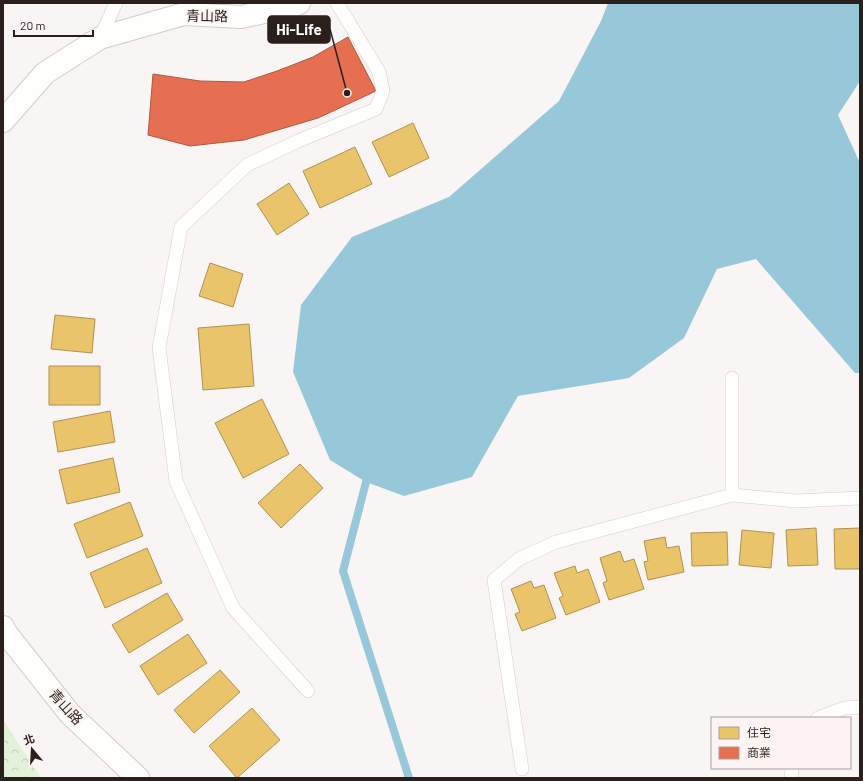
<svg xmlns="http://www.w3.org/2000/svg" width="863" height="781" font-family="Barlow,'Noto Sans TC',sans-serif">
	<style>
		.forest { fill: url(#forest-crowns) }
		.water { fill: #96c8da }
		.homes { fill: #e9c46a; stroke: #b09252 }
		.shops { fill: #e76f51; stroke: #af5741 }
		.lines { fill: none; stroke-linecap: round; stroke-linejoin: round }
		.stream { stroke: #96c8da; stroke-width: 8 }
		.service-casing { stroke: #d4ccca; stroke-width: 14 }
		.minor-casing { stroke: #d4ccca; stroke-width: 24 }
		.service { stroke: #fefefd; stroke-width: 13 }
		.minor { stroke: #fefefd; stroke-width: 22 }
		.labels { text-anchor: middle; stroke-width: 4; stroke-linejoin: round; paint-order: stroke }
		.street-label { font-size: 14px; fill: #2b1f1b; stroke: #fbf4f2 }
		.leader { fill: none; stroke: #2b1f1b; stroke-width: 1.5 }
		.callout-dot { fill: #2b1f1b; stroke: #fbf4f2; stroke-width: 1.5 }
		.callout { fill: #2b1f1b; stroke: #2b1f1b; stroke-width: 1.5 }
		.callout-label { font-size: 15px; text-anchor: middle; font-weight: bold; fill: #fff }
	</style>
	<defs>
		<pattern id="forest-crowns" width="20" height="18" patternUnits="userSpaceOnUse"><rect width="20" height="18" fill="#e2f1da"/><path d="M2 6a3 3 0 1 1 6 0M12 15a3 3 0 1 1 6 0" fill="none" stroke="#c2ceba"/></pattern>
	</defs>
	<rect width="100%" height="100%" fill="#f9f5f4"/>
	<path class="forest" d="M3 720 41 778H3Z"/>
	<path class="water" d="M608 3H860V81L838 115 860 163V373H855L756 259 717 269 684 338 629 378 518 396 472 477 404 496 366 482 330 460 293 372 301 305 352 237 449 197 559 101 601 21Z"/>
	<path class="homes" d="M413 123 429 158 389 177 372 142Z
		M355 147 372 184 320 208 303 171Z
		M289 183 309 214 277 235 257 204Z
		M210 263 243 274 233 307 199 296Z
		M55 315 95 319 92 353 51 349Z
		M249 324 254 386 203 390 198 328Z
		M49 366H100V405H49Z
		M262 399 289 454 243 478 215 423Z
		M110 411 115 442 58 452 53 422Z
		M113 458 120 492 67 504 59 470Z
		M300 464 323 488 281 528 258 503Z
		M130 502 143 536 87 558 74 524Z
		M816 528 818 565 788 566 786 530Z
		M860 528V569H835L834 529Z
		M742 530 774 533 771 568 739 565Z
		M727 532 728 565 692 566 691 533Z
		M665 537 667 548 679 546 684 572 648 580 644 562 648 561 644 541Z
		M147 548 162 583 105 608 90 573Z
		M620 551 624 562 634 559 644 589 609 600 603 583 607 581 600 558Z
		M575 566 577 573 588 569 600 602 566 615 559 598 563 596 554 573Z
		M531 581 534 588 544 585 556 618 522 631 515 614 520 612 511 589Z
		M167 593 183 620 129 653 112 625Z
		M188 634 207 663 158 695 140 666Z
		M220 670 240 692 194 733 174 710Z
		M252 708 280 740 237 778 209 746Z"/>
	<path class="shops" d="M348 37 376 91 318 118 244 140 190 146 148 135 153 74 200 81 244 82 277 71 313 57Z"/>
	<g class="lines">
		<path class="stream" d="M366 482 343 571 409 778"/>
		<defs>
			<path id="service" d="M100 38 116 3
				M732 378V495
				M308 691 233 608 176 481 159 348 181 227 247 165 298 141 376 109 383 91 379 72 337 3
				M818 718 844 708 860 707
				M522 769 494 580 519 559 556 542 732 495 796 501 860 498
				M791 778 792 768"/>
			<path id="minor" d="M3 121 45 73 100 38 184 14 241 17 293 6 299 3
				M3 627 6 633 70 714 138 778"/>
		</defs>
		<use href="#service" class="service-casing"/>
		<use href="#minor" class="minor-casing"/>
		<use href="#service" class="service"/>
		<use href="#minor" class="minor"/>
	</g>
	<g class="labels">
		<g class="street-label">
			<text transform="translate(207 16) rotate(1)" y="5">青山路</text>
			<text transform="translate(66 707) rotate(48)" y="5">青山路</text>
		</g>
	</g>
	<path class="leader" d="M347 93L330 29"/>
	<circle class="callout-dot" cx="347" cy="93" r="4"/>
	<rect class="callout" x="268" y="16" width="62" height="27" rx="4"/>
	<g class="callout-label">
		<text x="299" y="35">Hi-Life</text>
	</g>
	<rect width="863" height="781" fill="none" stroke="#2b1f1b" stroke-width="8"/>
	<rect x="711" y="717" width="140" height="52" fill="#fbf4f2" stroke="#a89f9c"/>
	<rect x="719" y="727" width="20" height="12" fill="#e9c46a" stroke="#a89f9c"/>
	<text x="747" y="737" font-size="12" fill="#2b1f1b">住宅</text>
	<rect x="719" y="747" width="20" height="12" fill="#e76f51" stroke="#a89f9c"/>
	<text x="747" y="757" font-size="12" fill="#2b1f1b">商業</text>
	<g transform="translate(32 749) rotate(342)" stroke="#fbf4f2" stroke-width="3" paint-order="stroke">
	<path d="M0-3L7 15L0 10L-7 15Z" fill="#2b1f1b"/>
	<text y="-6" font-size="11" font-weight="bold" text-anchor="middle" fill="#2b1f1b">北</text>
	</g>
	<path d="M14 30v6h79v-6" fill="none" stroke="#2b1f1b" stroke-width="2"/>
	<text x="20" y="30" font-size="12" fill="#2b1f1b" stroke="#fbf4f2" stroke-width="3" paint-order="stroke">20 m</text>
</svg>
